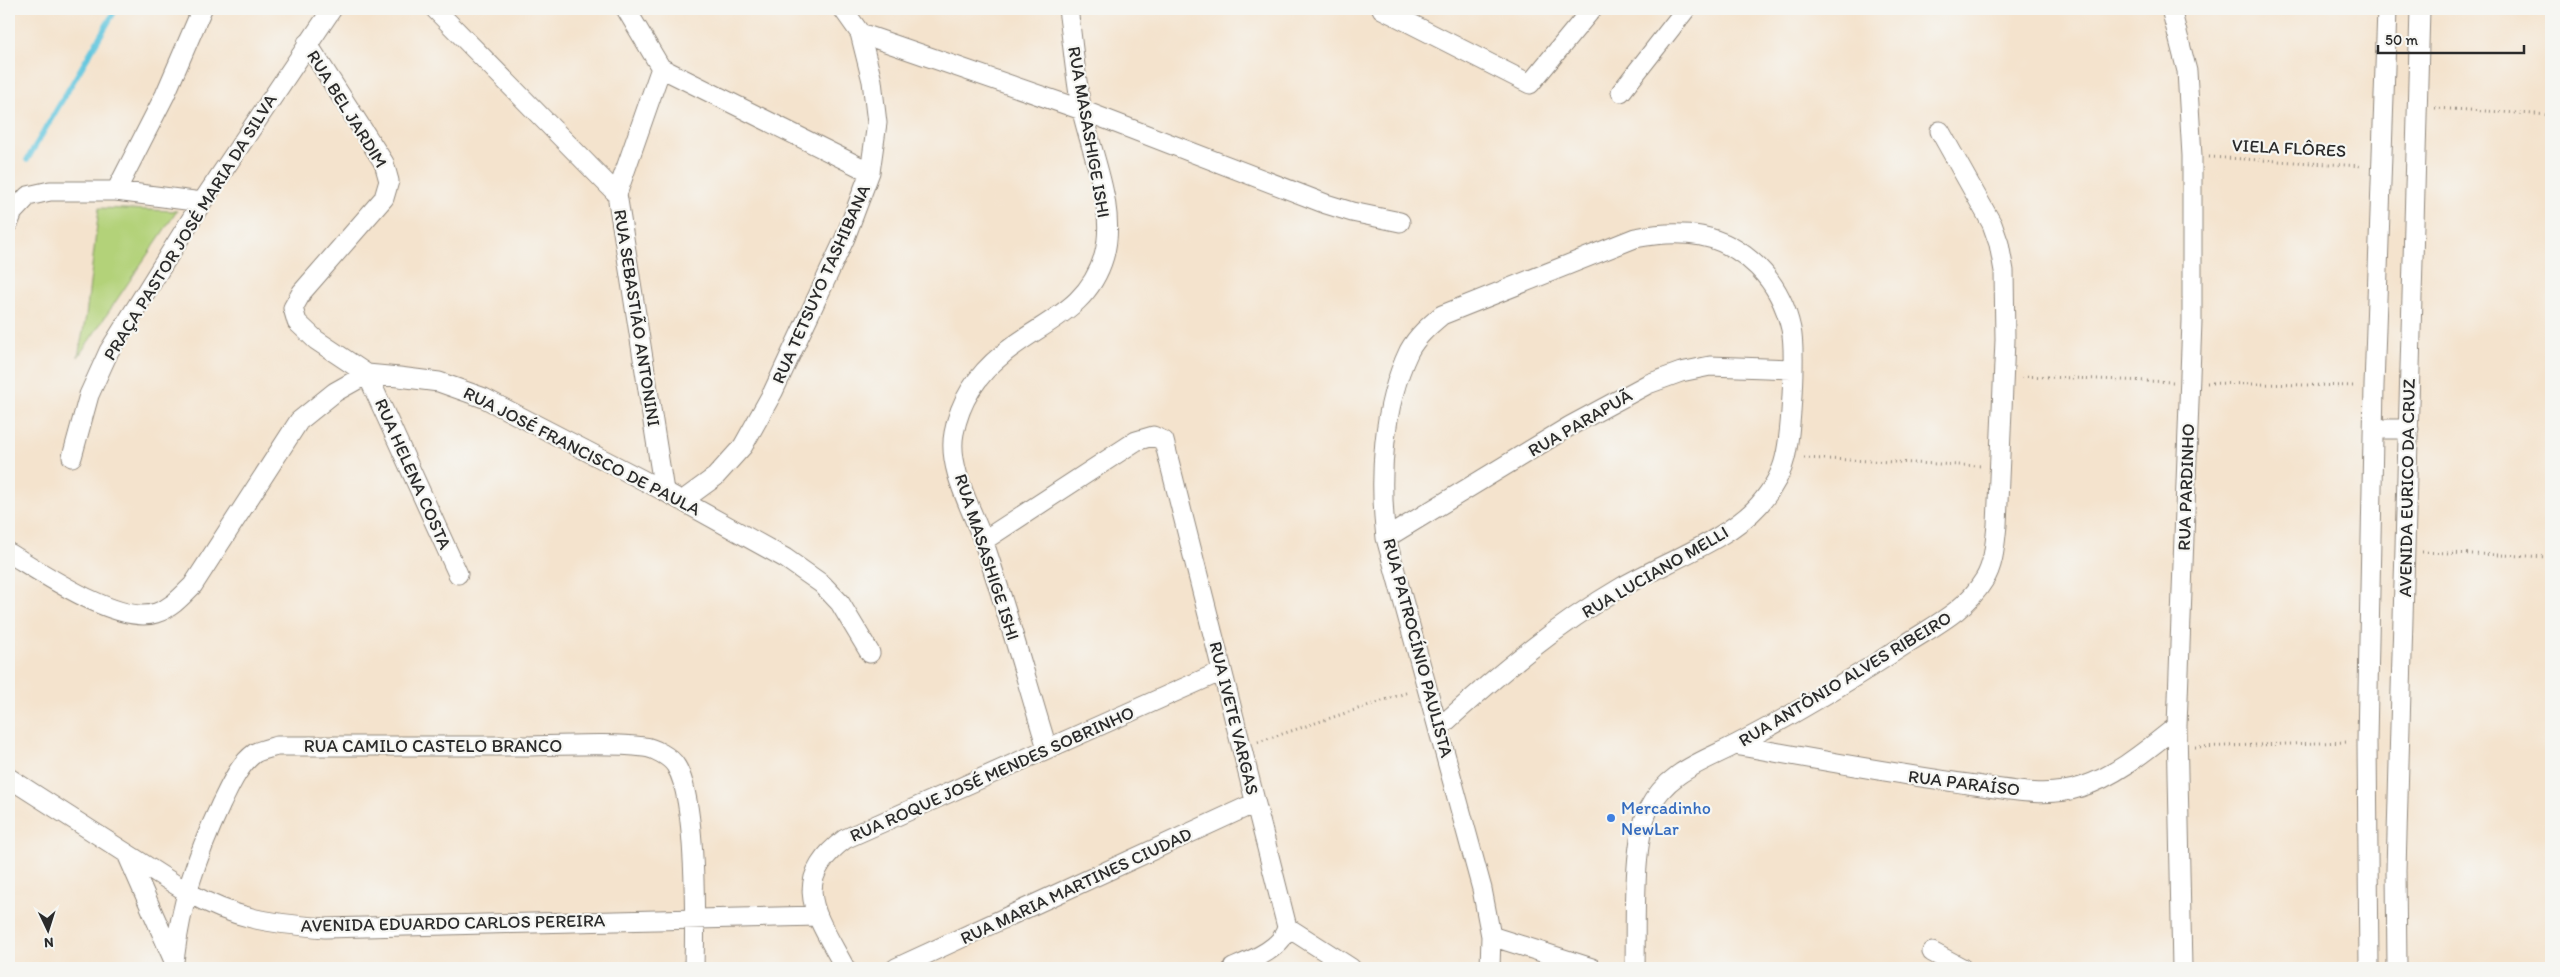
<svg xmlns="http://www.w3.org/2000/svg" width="2560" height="977" font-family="Itim,sans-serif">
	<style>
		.green { fill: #b3d279; stroke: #6f7e52 }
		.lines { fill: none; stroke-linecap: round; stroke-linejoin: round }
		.stream { stroke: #61c6de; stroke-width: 5.5 }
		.minor-casing { stroke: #90877c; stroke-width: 21 }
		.path { stroke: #90877c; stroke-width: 3; stroke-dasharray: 1 4; stroke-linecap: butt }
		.minor { stroke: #fff; stroke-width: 19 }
		.shop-dot { fill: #3f7fe0; stroke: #f6f6f2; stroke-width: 2 }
		.labels { text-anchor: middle; stroke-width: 4.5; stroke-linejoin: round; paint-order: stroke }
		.street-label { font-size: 18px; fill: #2b2b2b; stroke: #f6f6f2 }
		.shop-label { font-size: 18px; fill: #366cbe; stroke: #f6f6f2; text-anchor: start }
	</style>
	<rect width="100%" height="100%" fill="#f6f6f2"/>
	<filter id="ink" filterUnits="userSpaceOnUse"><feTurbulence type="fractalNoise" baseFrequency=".02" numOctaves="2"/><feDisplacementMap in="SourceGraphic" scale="10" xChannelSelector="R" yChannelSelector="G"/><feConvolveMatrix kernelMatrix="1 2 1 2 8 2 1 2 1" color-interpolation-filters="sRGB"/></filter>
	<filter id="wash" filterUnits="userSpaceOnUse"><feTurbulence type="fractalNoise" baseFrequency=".0096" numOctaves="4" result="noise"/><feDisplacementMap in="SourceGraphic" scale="20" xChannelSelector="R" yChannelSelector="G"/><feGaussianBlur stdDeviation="1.12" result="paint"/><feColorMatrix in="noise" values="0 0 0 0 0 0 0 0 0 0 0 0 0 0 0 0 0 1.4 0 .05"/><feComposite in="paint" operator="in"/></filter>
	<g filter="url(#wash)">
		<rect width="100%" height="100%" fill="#f4e3cd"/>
		<path class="green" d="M99 208 177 211 78 357 86 316Z"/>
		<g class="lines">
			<path class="stream" d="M27 160 116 9"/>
		</g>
	</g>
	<g filter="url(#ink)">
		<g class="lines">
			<defs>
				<path id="minor" d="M435 9 617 194 664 491
					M1382 9 1530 84 1592 9
					M2171 9 2187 71 2192 156V321L2177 726 2182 968
					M860 33 1082 110 1326 204 1352 212 1400 222
					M307 43 384 163 389 181 384 198 302 292 293 308 297 322 316 340 367 374 458 574
					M661 68 870 172
					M1621 92 1686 9
					M116 191 165 95 202 9
					M617 194 661 68 626 9
					M9 222 13 212 28 196 50 191H116L202 202
					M2374 429H2409
					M72 457 89 395 109 351 202 202 332 9
					M682 501 715 477 743 446 773 392 845 238 870 172 877 123 872 81 860 33 843 9
					M1386 538 1570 426 1648 384 1681 372 1710 366 1792 369
					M983 541 1136 441 1153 436 1164 441 1287 927C1283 948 1252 960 1233 968
					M9 553C41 572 119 626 156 613 172 608 182 596 193 585L299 421 335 392 367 374 399 377 439 382 484 398 664 491 785 558 822 584 840 603 870 653
					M1439 728C1496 676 1555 626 1622 587 1663 563 1728 540 1759 505 1771 491 1781 476 1785 458 1791 435 1796 351 1791 329 1786 306 1775 284 1758 267 1723 232 1682 229 1635 238L1442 315C1430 325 1417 336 1409 351 1382 407 1379 479 1386 538L1482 889 1491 936 1490 968
					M1735 745C1813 759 1890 773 1968 784 2004 789 2046 799 2081 787 2117 776 2149 748 2177 726
					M1047 748C1026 679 1007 610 984 543 973 511 947 468 954 433 960 401 978 374 1003 354 1041 322 1088 311 1104 256 1117 209 1092 156 1082 111 1075 77 1073 43 1068 9
					M9 778 187 892C237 920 270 923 325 928L818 916
					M127 854 174 961
					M1287 927 1351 968
					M1491 936 1592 968
					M1932 952 1962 968
					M174 961C181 902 196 858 221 804 229 788 239 764 255 753 261 750 270 748 277 746 359 746 441 746 523 746 561 746 607 742 644 747 654 748 671 757 676 766 697 799 695 926 694 968
					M845 968C818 917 787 882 845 839L1222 671
					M896 968 1255 803
					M1635 968C1636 929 1632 844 1648 810 1667 772 1702 762 1737 744 1795 714 1851 680 1906 644 1935 625 1965 611 1984 580 1994 565 1995 543 1997 525L2005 340 2004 271 1999 244 1992 224 1940 131
					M2369 968 2367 742 2374 386 2387 9
					M2397 968 2396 870 2420 9"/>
			</defs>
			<use href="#minor" class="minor-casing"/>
			<path class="path" d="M2435 108 2551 115
				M2209 157 2363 166
				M2022 376 2173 382
				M2207 383 2355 386
				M1804 458 1982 466
				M2422 552 2551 557
				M1258 742 1409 692
				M2195 747 2349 742"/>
			<use href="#minor" class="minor"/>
		</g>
	</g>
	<circle class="shop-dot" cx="1611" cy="818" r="5"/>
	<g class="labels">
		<g class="street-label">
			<text transform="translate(347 109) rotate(58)" y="6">RUA BEL JARDIM</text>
			<text transform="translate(1089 132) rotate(80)" y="6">RUA MASASHIGE ISHI</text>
			<text transform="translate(2289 148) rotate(3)" y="6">VIELA FLÔRES</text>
			<text transform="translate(190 227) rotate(-58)" y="6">PRAÇA PASTOR JOSÉ MARIA DA SILVA</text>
			<text transform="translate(821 284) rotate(-66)" y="6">RUA TETSUYO TASHIBANA</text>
			<text transform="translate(637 318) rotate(81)" y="6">RUA SEBASTIÃO ANTONINI</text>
			<text transform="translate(1580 423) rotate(-30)" y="6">RUA PARAPUÃ</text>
			<text transform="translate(582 451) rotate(27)" y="6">RUA JOSÉ FRANCISCO DE PAULA</text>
			<text transform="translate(413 474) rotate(66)" y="6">RUA HELENA COSTA</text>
			<text transform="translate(2186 487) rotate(-88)" y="6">RUA PARDINHO</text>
			<text transform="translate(2407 488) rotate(-89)" y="6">AVENIDA EURICO DA CRUZ</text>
			<text transform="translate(987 557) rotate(72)" y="6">RUA MASASHIGE ISHI</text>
			<text transform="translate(1655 572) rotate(-30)" y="6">RUA LUCIANO MELLI</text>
			<text transform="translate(1418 648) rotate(75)" y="6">RUA PATROCÍNIO PAULISTA</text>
			<text transform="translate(1845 679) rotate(-31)" y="6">RUA ANTÔNIO ALVES RIBEIRO</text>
			<text transform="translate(1234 718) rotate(76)" y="6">RUA IVETE VARGAS</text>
			<text x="433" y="752">RUA CAMILO CASTELO BRANCO</text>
			<text transform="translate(992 774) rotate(-24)" y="6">RUA ROQUE JOSÉ MENDES SOBRINHO</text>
			<text transform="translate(1964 783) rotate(7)" y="6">RUA PARAÍSO</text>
			<text transform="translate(1076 886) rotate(-25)" y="6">RUA MARIA MARTINES CIUDAD</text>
			<text transform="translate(453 923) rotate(-1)" y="6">AVENIDA EDUARDO CARLOS PEREIRA</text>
		</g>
		<g class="shop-label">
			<text x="1621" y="814">Mercadinho<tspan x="1621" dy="21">NewLar</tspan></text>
		</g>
	</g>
	<rect width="2560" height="977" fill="none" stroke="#f6f6f2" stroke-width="30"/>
	<g transform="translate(48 930) rotate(176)" stroke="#f6f6f2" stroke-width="4" paint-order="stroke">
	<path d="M0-4L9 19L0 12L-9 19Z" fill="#2b2b2b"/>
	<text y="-8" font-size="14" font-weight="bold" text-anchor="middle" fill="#2b2b2b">N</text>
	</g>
	<path d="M2378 45v8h146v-8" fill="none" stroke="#2b2b2b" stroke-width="2.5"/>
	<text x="2385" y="45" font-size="15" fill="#2b2b2b" stroke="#f6f6f2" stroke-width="4" paint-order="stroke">50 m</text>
</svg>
